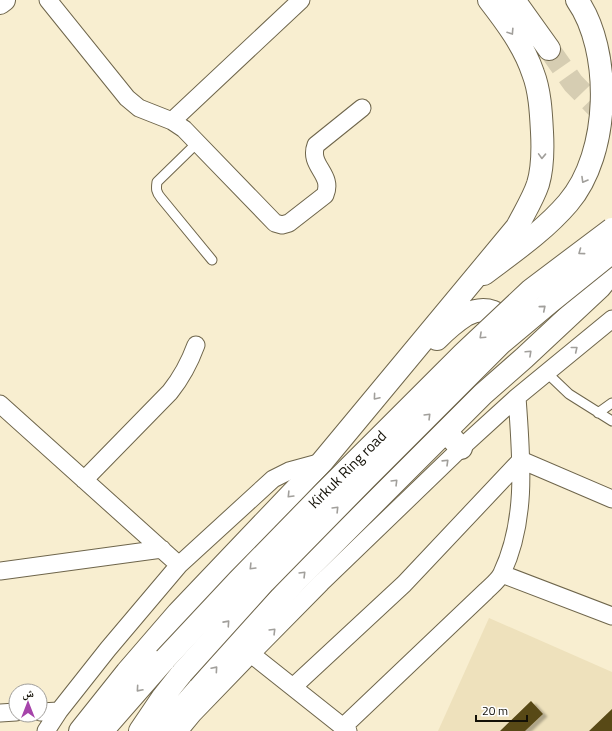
<svg xmlns="http://www.w3.org/2000/svg" width="612" height="731" font-family="'Titillium Web','Noto Naskh Arabic',sans-serif">
	<style>
		.built { fill: #eee1bc }
		.building { fill: #594917; filter: url(#shadow) }
		.lines { fill: none; stroke-linecap: round; stroke-linejoin: round }
		.trunk-tunnel { stroke: #d6cdb2; stroke-width: 22; stroke-dasharray: 22 11; stroke-linecap: butt }
		.service-casing { stroke: #6e654b; stroke-width: 11 }
		.minor-casing { stroke: #6e654b; stroke-width: 19 }
		.tertiary-casing { stroke: #6e654b; stroke-width: 24 }
		.secondary-casing { stroke: #6e654b; stroke-width: 24 }
		.trunk-casing { stroke: #6e654b; stroke-width: 24 }
		.service { stroke: #fff; stroke-width: 9 }
		.minor { stroke: #fff; stroke-width: 17 }
		.tertiary { stroke: #fff; stroke-width: 22 }
		.secondary { stroke: #fff; stroke-width: 22 }
		.trunk { stroke: #fff; stroke-width: 22 }
		.trunk-bridge-casing { stroke: #6e654b; stroke-width: 24; stroke-linecap: butt }
		.trunk-bridge { stroke: #fff; stroke-width: 22 }
		.oneway { stroke: #a19f9b }
		.labels { text-anchor: middle; stroke-width: 4; stroke-linejoin: round; paint-order: stroke }
		.street-label { font-size: 15px; fill: #131006; stroke: #fff }
	</style>
	<defs>
		<filter id="shadow"><feDropShadow dx="4.5" dy="2.5" stdDeviation="1" flood-color="#0004"/></filter>
	</defs>
	<rect width="100%" height="100%" fill="#f8eed0"/>
	<path class="built" d="M489 618 612 672V731H438Z"/>
	<path class="building" d="M531 701 543 714 525 731H500Z
		M612 709V731H589Z"/>
	<g class="lines">
		<path class="trunk-tunnel" d="M549 49 573 83 612 123"/>
		<defs>
			<path id="service" d="M197 143 157 182C156 189 156 192 161 198L212 260
				M547 373 569 394 612 421
				M598 413 612 403"/>
			<path id="minor" d="M48 0 127 98 139 108 172 121 184 129 275 223 282 225 289 223 325 195C334 174 308 166 316 145L362 108
				M172 121 301 0
				M0 404 179 565
				M84 480 170 392C182 377 189 364 196 345
				M0 571 162 549
				M502 574 612 616
				M251 654 348 731
				M293 687 404 584 521 460 612 499
				M40 712 59 711
				M0 713 16 712
				M343 727 486 591C491 586 499 580 502 573 528 518 521 456 517 397
				M46 731 59 711 108 649 179 565 273 479 289 471 322 462
				M179 731 193 714 251 654 321 583 461 448 517 397 612 319"/>
			<path id="tertiary" d="M0 3 4 0"/>
			<path id="secondary" d="M484 274C513 252 544 231 568 203 611 153 612 50 577 0"/>
			<path id="trunk" d="M514 0 549 49
				M437 339C446 330 455 322 466 315 484 305 506 311 510 332
				M446 432 461 448
				M80 731 127 672 178 613 322 462 517 227C524 213 533 199 538 184 543 167 543 150 542 132 541 113 540 91 533 73 524 46 506 22 489 0
				M102 731 165 659
				M140 731 163 697 182 673
				M162 731 234 648 295 582 483 394 524 358 600 287 612 272"/>
		</defs>
		<use href="#service" class="service-casing"/>
		<use href="#minor" class="minor-casing"/>
		<use href="#tertiary" class="tertiary-casing"/>
		<use href="#secondary" class="secondary-casing"/>
		<use href="#trunk" class="trunk-casing"/>
		<use href="#service" class="service"/>
		<use href="#minor" class="minor"/>
		<use href="#tertiary" class="tertiary"/>
		<use href="#secondary" class="secondary"/>
		<use href="#trunk" class="trunk"/>
		<defs>
			<g id="trunk-bridge">
				<path id="s1" d="M165 659 238 581 324 493 463 354 531 290 612 229"/>
				<path d="M182 673 264 582 365 479 501 343 550 302 612 252"/>
			</g>
		</defs>
		<use href="#trunk-bridge" class="trunk-bridge-casing"/>
		<use href="#trunk-bridge" class="trunk-bridge"/>
	</g>
	<defs><path id="oneway-chevron" d="M-2-3.5L2.5 0L-2 3.5" fill="none" stroke-width="1.6" stroke-linecap="round" stroke-linejoin="round"/></defs>
	<g class="oneway">
		<use href="#oneway-chevron" transform="translate(511 32) rotate(57)"/>
		<use href="#oneway-chevron" transform="translate(542 156) rotate(92)"/>
		<use href="#oneway-chevron" transform="translate(584 180) rotate(120)"/>
		<use href="#oneway-chevron" transform="translate(581 252) rotate(144)"/>
		<use href="#oneway-chevron" transform="translate(543 308) rotate(-40)"/>
		<use href="#oneway-chevron" transform="translate(482 336) rotate(137)"/>
		<use href="#oneway-chevron" transform="translate(575 349) rotate(-39)"/>
		<use href="#oneway-chevron" transform="translate(529 353) rotate(-43)"/>
		<use href="#oneway-chevron" transform="translate(376 397) rotate(130)"/>
		<use href="#oneway-chevron" transform="translate(428 416) rotate(-45)"/>
		<use href="#oneway-chevron" transform="translate(446 462) rotate(-44)"/>
		<use href="#oneway-chevron" transform="translate(395 482) rotate(-45)"/>
		<use href="#oneway-chevron" transform="translate(290 495) rotate(134)"/>
		<use href="#oneway-chevron" transform="translate(336 509) rotate(-46)"/>
		<use href="#oneway-chevron" transform="translate(252 567) rotate(134)"/>
		<use href="#oneway-chevron" transform="translate(303 574) rotate(-45)"/>
		<use href="#oneway-chevron" transform="translate(227 623) rotate(-48)"/>
		<use href="#oneway-chevron" transform="translate(273 631) rotate(-45)"/>
		<use href="#oneway-chevron" transform="translate(215 669) rotate(-49)"/>
		<use href="#oneway-chevron" transform="translate(139 689) rotate(131)"/>
	</g>
	<g class="labels">
		<g class="street-label">
			<text dy="5" stroke="none"><textPath href="#s1" startOffset="263">Kirkuk Ring road</textPath></text>
		</g>
	</g>
	<g transform="translate(28 703)"><circle r="19" fill="#ffffff" stroke="#a19f9b"/>
	<path d="M0-3L7 15L0 10L-7 15Z" fill="#a644aa"/>
	<text y="-6" font-size="11" font-weight="bold" text-anchor="middle" fill="#131006">ش</text>
	</g>
	<path d="M476 715v6h51v-6" fill="none" stroke="#131006" stroke-width="2"/>
	<text x="482" y="715" font-size="12" fill="#131006" stroke="#ffffff" stroke-width="3" paint-order="stroke">20 m</text>
</svg>
